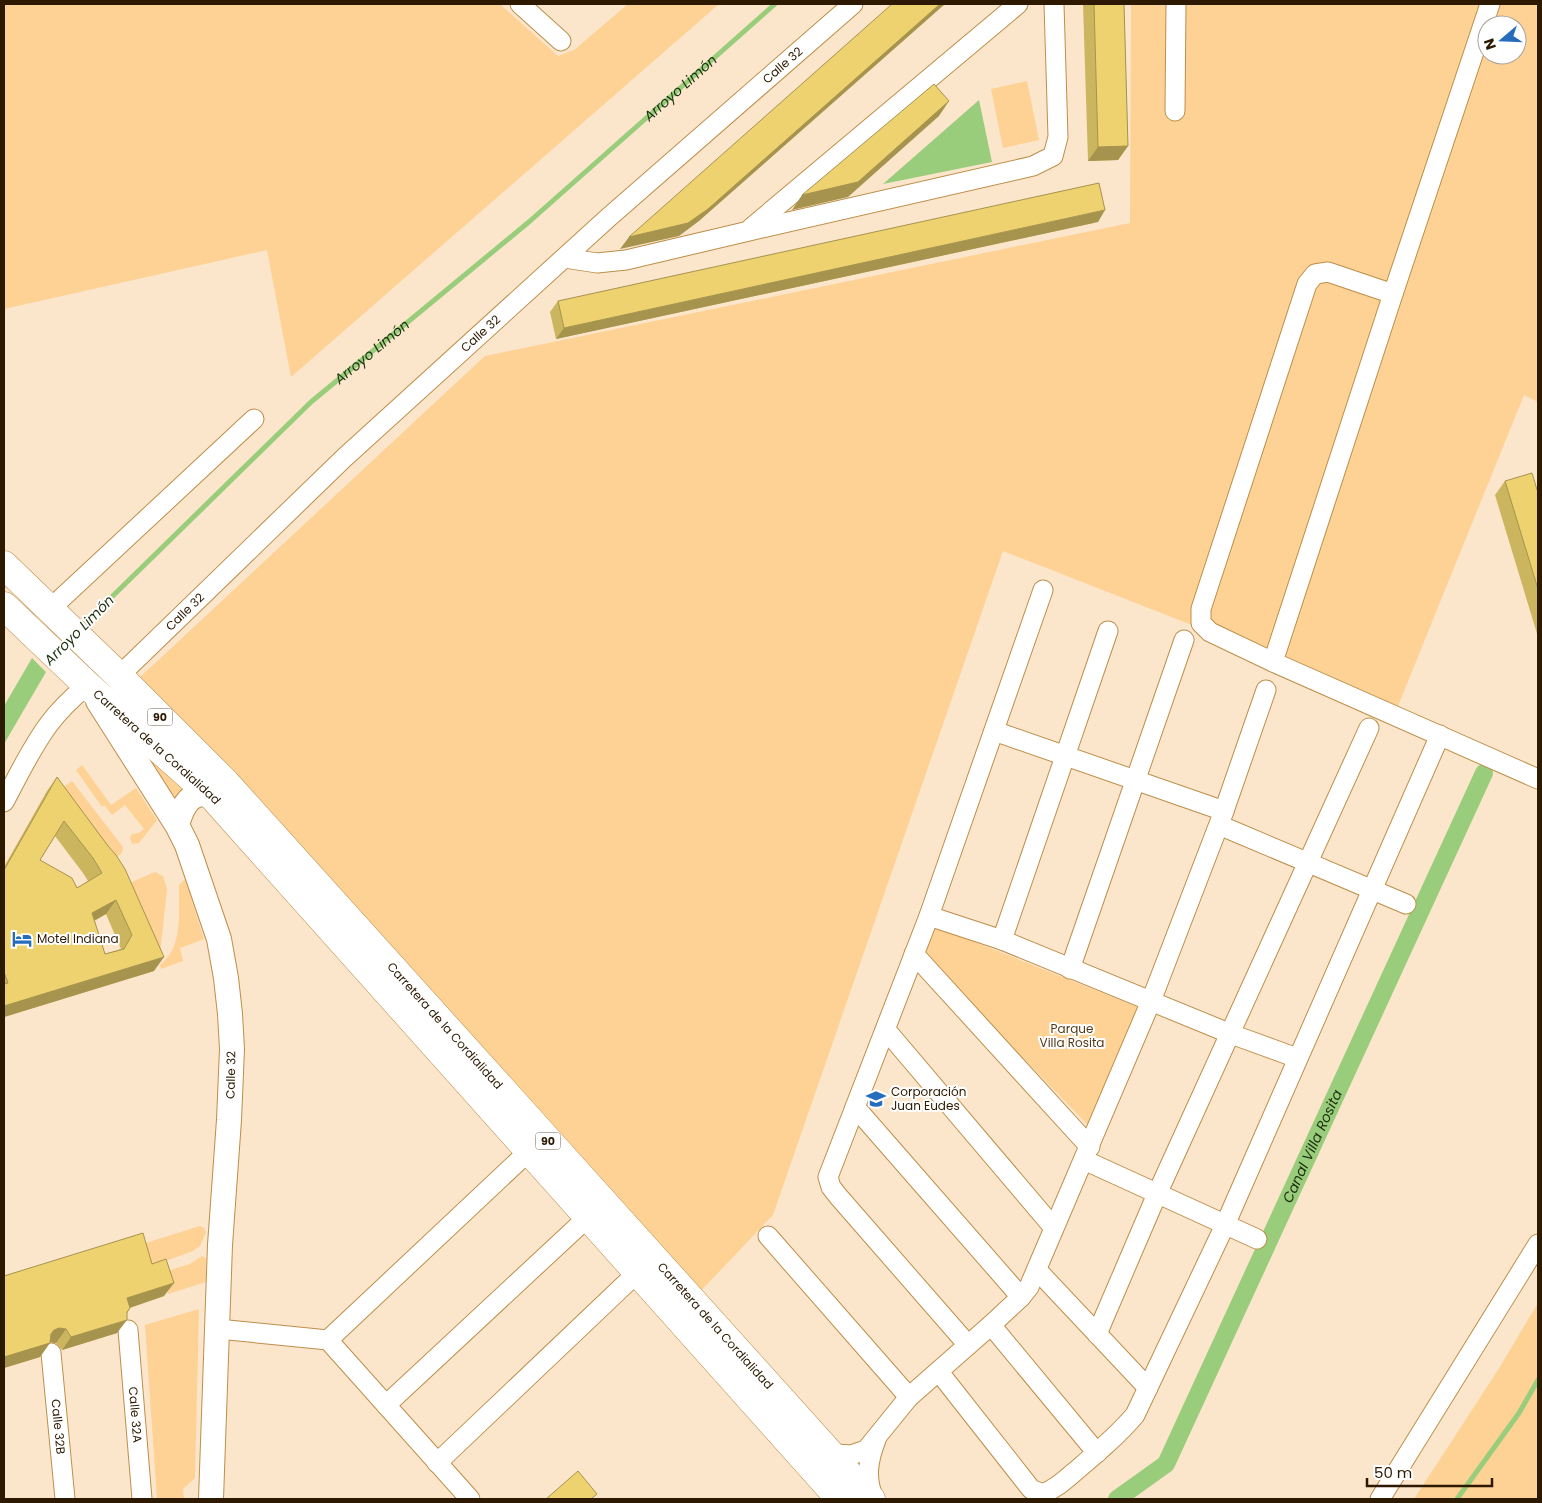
<svg xmlns="http://www.w3.org/2000/svg" width="1542" height="1503" font-family="Poppins,sans-serif">
	<style>
		.green { fill: #fed194; fill-rule: evenodd }
		.water { fill: #99cd7b }
		.lines { fill: none; stroke-linecap: round; stroke-linejoin: round }
		.stream { stroke: #99cd7b; stroke-width: 5 }
		.canal { stroke: #99cd7b; stroke-width: 18 }
		.minor-casing { stroke: #be8e49; stroke-width: 21 }
		.tertiary-casing { stroke: #be8e49; stroke-width: 26 }
		.trunk-casing { stroke: #be8e49; stroke-width: 29 }
		.minor { stroke: #fff; stroke-width: 19 }
		.tertiary { stroke: #fff; stroke-width: 24 }
		.trunk { stroke: #fff; stroke-width: 28 }
		.wall { fill: #ccb55f; fill-rule: evenodd }
		.shaded-wall { fill: #a6934e }
		.building { fill: #edd26f; stroke: #a6934e; fill-rule: evenodd }
		.labels { text-anchor: middle; stroke-width: 4; stroke-linejoin: round; paint-order: stroke }
		.shield { fill: #fff; stroke: #6b5e4c; stroke-width: 1 }
		.shield-label { font-size: 11px; font-weight: bold; fill: #2c1900 }
		.street-label { font-size: 12px; fill: #2c1900; stroke: #fff }
		.poi-label { font-size: 12px; fill: #2c1900; stroke: #fff; text-anchor: start }
		.park-label { font-size: 12px; fill: #523a16; stroke: #fff }
		.water-label { font-size: 14px; font-style: italic; fill: #1c300f; stroke: #fff }
	</style>
	<rect width="100%" height="100%" fill="#fbe6cc"/>
	<path class="green" d="M4 4H500L558 56 574 50 628 4H719L291 377 267 250 4 309Z
		M1131 4H1538V402L1524 395 1398 706 1003 551 773 1215 697 1295 138 679 485 356 1130 223ZM1487 25H1517V55H1487Z
		M1027 81 1039 140 1003 148 991 89Z
		M98 700 198 792 176 802Z
		M82 765 111 805 136 788 157 820 139 843 132 844 130 838 132 834 139 833 144 829 125 805 112 815 104 805 102 807 76 770Z
		M72 781 123 847 122 853 103 866 51 796Z
		M155 872 163 876 167 889 160 953 118 888Z
		M185 879 204 939 180 948 183 961 161 969 160 965C184 946 178 913 179 885Z
		M932 925 1140 1008 1088 1125 921 953Z
		M200 1226 204 1228 206 1232 200 1246 193 1251 141 1270 133 1247Z
		M202 1256 206 1258V1282L168 1294 161 1273 190 1264Z
		M1538 1303V1499H1414L1498 1370Z
		M199 1309 195 1478 183 1489 184 1499H157L145 1325Z"/>
	<path class="water" d="M979 100 992 162 883 184Z
		M32 658 46 672 4 744V706Z"/>
	<g class="lines">
		<g class="stream">
			<path id="s1" d="M80 628 311 402 530 221 775 4"/>
			<path d="M1457 1499 1519 1413 1538 1380"/>
		</g>
		<path class="canal" id="s2" d="M1117 1499 1166 1464 1484 773"/>
		<defs>
			<g id="minor">
				<path d="M520 4 561 41"/>
				<path d="M1175 111 1176 4"/>
				<path d="M751 228 1018 4"/>
				<path d="M565 258 597 263 626 260 749 231 1033 166 1053 156 1058 137 1054 4"/>
				<path d="M1393 294 1328 272 1315 274 1307 284 1201 609V623L1210 632 1273 662 1538 779"/>
				<path d="M50 609 254 419"/>
				<path d="M1273 662 1393 294 1490 4"/>
				<path id="s3" d="M119 676 344 458 609 217 853 4"/>
				<path d="M994 731 1224 811"/>
				<path d="M4 802C18 776 31 748 49 724 60 709 73 697 87 685"/>
				<path d="M1219 825 1406 904"/>
				<path d="M929 916 1002 940 1231 1034 1297 1058"/>
				<path d="M1002 940 1108 631"/>
				<path d="M914 954 1090 1147"/>
				<path d="M1070 969 1184 640"/>
				<path d="M886 1030 1054 1228"/>
				<path d="M855 1107 1021 1297"/>
				<path d="M1084 1160 1257 1239"/>
				<path d="M768 1236 909 1397"/>
				<path d="M1037 1270 1148 1388"/>
				<path d="M991 1325 1097 1453"/>
				<path d="M218 1329 328 1340 470 1499"/>
				<path id="s4" d="M128 1330 142 1499"/>
				<path d="M1097 1334 1157 1194 1369 728"/>
				<path d="M328 1340 529 1151"/>
				<path d="M968 1345 838 1196 831 1187 828 1177 929 916 1043 590"/>
				<path id="s5" d="M51 1353 65 1499"/>
				<path d="M939 1372 1031 1489 1042 1494C1056 1489 1066 1479 1078 1469 1098 1452 1118 1435 1135 1415L1225 1225 1440 735"/>
				<path d="M386 1405 588 1217"/>
				<path d="M825 1448 836 1454 851 1455 866 1450 909 1397 991 1325 1021 1297 1029 1287 1151 1001 1224 811 1266 690"/>
				<path d="M437 1463 638 1272"/>
				<path d="M874 1499C865 1479 868 1460 876 1440"/>
				<path d="M1380 1499 1538 1244"/>
			</g>
			<path id="tertiary" d="M98 701 177 825 187 845 219 939 226 978 230 1014 232 1049 229 1120 220 1245 211 1499
				M177 825C182 807 191 787 213 797"/>
			<g id="trunk">
				<path id="s6" d="M4 565 119 676 226 783 871 1499"/>
				<path id="s7" d="M4 606 87 685 213 797 840 1499"/>
			</g>
		</defs>
		<use href="#minor" class="minor-casing"/>
		<use href="#tertiary" class="tertiary-casing"/>
		<use href="#trunk" class="trunk-casing"/>
		<use href="#minor" class="minor"/>
		<use href="#tertiary" class="tertiary"/>
		<use href="#trunk" class="trunk"/>
	</g>
	<path class="wall" d="M1083 4H1124L1128 146 1118 160 1088 161Z
		M1098 222 556 339 550 312 558 301Z
		M1505 481 1538 493V637L1495 495Z
		M57 777 154 971 4 1017V867L47 791ZM55 836 83 873 88 881 77 888 40 860ZM106 914 121 949 105 954 94 921Z
		M152 1264 164 1296 130 1308 117 1333 62 1350 56 1343 50 1342 40 1357 4 1368V1276Z"/>
	<path class="shaded-wall" d="M940 4H945L699 221 679 236 620 249 629 237Z
		M949 101 939 116 848 197 792 210 802 195Z
		M1128 146 1118 160 1088 161 1098 147Z
		M1105 210 1098 222 556 339 564 328Z
		M116 900 106 914 81 928 92 913Z
		M164 957 154 971 4 1017V1006Z
		M174 1283 164 1296 117 1312 127 1298Z
		M127 1320 117 1333 62 1350 71 1337Z
		M59 1328 66 1329 56 1343 49 1342 50 1343 40 1357 4 1368V1357L51 1334 54 1330Z"/>
	<path class="building" d="M892 4H940L708 209 688 223 629 237Z
		M1094 4H1124L1128 146 1098 147Z
		M934 84 949 101 858 182 802 195Z
		M1099 183 1105 210 564 328 558 301Z
		M1532 473 1538 493V589L1505 481Z
		M57 777 108 846 116 855 125 869 164 957 4 1006V984L8 983 4 972V870ZM64 821 93 858 102 873 77 888 72 878 40 860ZM116 900 132 935 124 949 105 954 92 913Z
		M143 1233 152 1264 166 1259 174 1283 127 1298 130 1308 127 1312V1320L71 1337 66 1329 59 1328 54 1330 51 1334 50 1343 4 1357V1276Z
		M578 1471 597 1494 591 1499H546Z"/>
	<defs>
		<symbol id="hotel-bare" viewBox="-9 -9 18 18"><path d="M-6-4.5h1.5V1H6V5H4.5V3h-9V5H-6ZM-4 0a1.8 1.8 0 1 1 3.6 0ZM.5 0V-2.5h3Q6-2.5 6 0Z" fill="#266cbd" stroke="#fff" stroke-width="2.5" paint-order="stroke"/></symbol>
		<symbol id="school-bare" viewBox="-9 -9 18 18"><path d="M0-5L7-2L0 1L-7-2ZM-4 1L0 2.5L4 1V4Q0 6-4 4Z" fill="#266cbd" stroke="#fff" stroke-width="2.5" paint-order="stroke"/></symbol>
	</defs>
	<g fill-rule="evenodd">
		<use href="#hotel-bare" x="8" y="925" width="28" height="28"/>
		<use href="#school-bare" x="862" y="1085" width="28" height="28"/>
	</g>
	<g class="labels">
		<g class="shield">
			<rect x="147.5" y="708.5" width="25" height="17" rx="4"/>
			<rect x="535.5" y="1132.5" width="25" height="17" rx="4"/>
		</g>
		<g class="shield-label">
			<text x="160" y="721">90</text>
			<text x="548" y="1145">90</text>
		</g>
		<g class="street-label">
			<text dy="4" stroke="none"><textPath href="#s3" startOffset="902">Calle 32</textPath></text>
			<text dy="4" stroke="none"><textPath href="#s3" startOffset="498">Calle 32</textPath></text>
			<text dy="4" stroke="none"><textPath href="#s3" startOffset="92">Calle 32</textPath></text>
			<text dy="4" stroke="none"><textPath href="#s7" startOffset="208">Carretera de la Cordialidad</textPath></text>
			<text dy="4" stroke="none"><textPath href="#s6" startOffset="638">Carretera de la Cordialidad</textPath></text>
			<text transform="translate(231 1075) rotate(-89)" y="4">Calle 32</text>
			<text dy="4" stroke="none"><textPath href="#s6" startOffset="1042">Carretera de la Cordialidad</textPath></text>
			<text dy="4" stroke="none"><textPath href="#s4" startOffset="85">Calle 32A</textPath></text>
			<text dy="4" stroke="none"><textPath href="#s5" startOffset="74">Calle 32B</textPath></text>
		</g>
		<g class="poi-label">
			<text x="37" y="943">Motel Indiana</text>
			<text x="891" y="1096">Corporación<tspan x="891" dy="14">Juan Eudes</tspan></text>
		</g>
		<g class="park-label">
			<text x="1072" y="1033">Parque<tspan x="1072" dy="14">Villa Rosita</tspan></text>
		</g>
		<g class="water-label">
			<text dy="5" stroke="none"><textPath href="#s1" startOffset="808">Arroyo Limón</textPath></text>
			<text dy="5" stroke="none"><textPath href="#s1" startOffset="402">Arroyo Limón</textPath></text>
			<text transform="translate(79 630) rotate(-45)" y="5">Arroyo Limón</text>
			<text dy="5" stroke="none"><textPath href="#s2" startOffset="410">Canal Villa Rosita</textPath></text>
		</g>
	</g>
	<rect width="1542" height="1503" fill="none" stroke="#2c1900" stroke-width="10"/>
	<g transform="translate(1502 40) rotate(251)"><circle r="24" fill="#ffffff" stroke="#aba399"/>
	<path d="M0-4L9 19L0 12L-9 19Z" fill="#266cbd"/>
	<text y="-8" font-size="14" font-weight="bold" text-anchor="middle" fill="#2c1900">N</text>
	</g>
	<path d="M1367 1478v8h125v-8" fill="none" stroke="#2c1900" stroke-width="2.5"/>
	<text x="1374" y="1478" font-size="15" fill="#2c1900" stroke="#ffffff" stroke-width="4" paint-order="stroke">50 m</text>
</svg>
